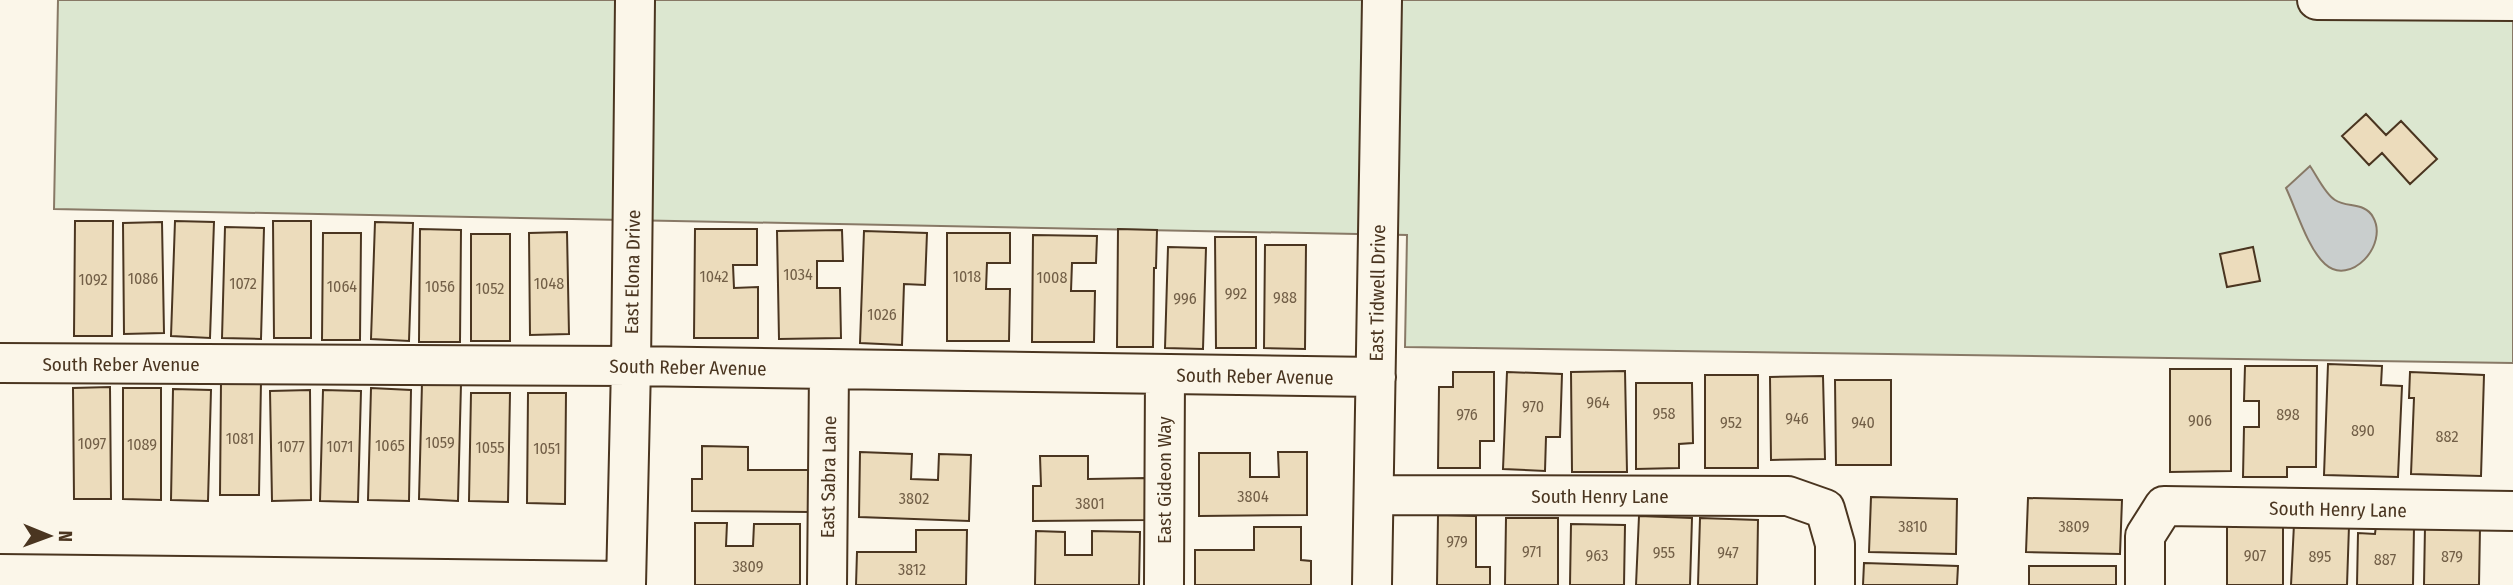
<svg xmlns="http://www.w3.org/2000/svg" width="2513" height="585" font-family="'Fira Sans Condensed',sans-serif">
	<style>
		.green { fill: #dce7d0; stroke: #887966; stroke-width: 2 }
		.water { fill: #c9cecd; stroke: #887966; stroke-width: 2 }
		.building { fill: #ecdcbc; stroke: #4a3520; stroke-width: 2 }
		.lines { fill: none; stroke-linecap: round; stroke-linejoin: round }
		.minor-casing { stroke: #4a3520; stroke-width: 42 }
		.minor { stroke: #fbf6e9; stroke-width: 38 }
		.labels { text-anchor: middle; stroke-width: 5; stroke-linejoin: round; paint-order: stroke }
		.number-label { font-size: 16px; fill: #725f47 }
		.street-label { font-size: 19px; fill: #4a3520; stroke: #fbf6e9 }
	</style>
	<rect width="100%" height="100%" fill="#fbf6e9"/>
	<path class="green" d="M58 0H2513V363L1405 347 1407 235 54 209Z"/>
	<path class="water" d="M2310 166C2317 176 2325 194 2335 200 2347 208 2365 202 2373 217 2389 245 2350 287 2325 264 2308 249 2296 209 2286 188Z"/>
	<path class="building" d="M2366 114 2386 135 2401 121 2437 159 2410 184 2382 153 2369 165 2342 136Z
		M75 221H113L112 336H74Z
		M175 221 214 222 210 338 171 336Z
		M273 221H311V338H274Z
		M162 222 164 333 124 334 123 223Z
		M375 222 413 223 409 341 371 339Z
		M225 227 264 228 261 339 222 338Z
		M420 229 461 230 460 342H419Z
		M695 229H757V265H733L734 288 758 287V338H694Z
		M1118 229 1157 230 1156 268H1154L1153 347H1117Z
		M842 230 843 261H817V288H840L841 338 779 339 777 231Z
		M864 231 927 233 925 285 904 284 902 345 860 343Z
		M567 232 569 334 530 335 529 233Z
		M323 233H361L360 340H322Z
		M947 233H1010V263H987L986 289H1010L1009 341H947Z
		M471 234H510V341H471Z
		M1033 235 1097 236 1096 263H1072L1071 291H1095L1094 342H1032Z
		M1215 237H1256V348H1216Z
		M1265 245H1306L1305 349 1264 348Z
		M1168 247 1206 248 1203 349 1165 348Z
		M2253 247 2260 281 2227 287 2220 254Z
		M2328 364 2382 366 2381 385 2402 386 2398 477 2324 475Z
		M2245 366H2317L2316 467H2287V477H2243L2244 427H2259V401H2244Z
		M2170 369H2231V471L2170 472Z
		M1625 371 1627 472H1572L1571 372Z
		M1453 372H1494V441H1480V468H1438L1439 387H1453Z
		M1507 372 1562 374 1560 437H1546L1545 471 1503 469Z
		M2410 372 2484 375 2481 476 2411 474 2414 398H2409Z
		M1705 375H1758V468H1705Z
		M1823 376 1825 459 1771 460 1770 377Z
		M1835 380H1891V465H1836Z
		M221 381H261L259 495H220Z
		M422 383 461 384 458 501 419 499Z
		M1636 383H1692L1693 443 1679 444V468L1636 469Z
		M110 387 111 499H74L73 388Z
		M123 388H161V500L123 499Z
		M371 388 411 390 409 501 368 500Z
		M173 389 211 390 208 501 171 500Z
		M310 390 311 500 272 501 270 391Z
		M323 390 361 391 358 502 320 501Z
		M471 393H510L508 502 469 501Z
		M528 393H566L565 504 527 503Z
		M702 446 748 447V470H809V512L692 511V479H702Z
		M860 452 912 454 911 479 938 480 939 454 971 455 969 521 859 517Z
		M1278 452H1307V515L1199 516V453H1250V477H1279Z
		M1040 456H1088V479L1146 478 1147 520 1033 521V486H1041Z
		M1871 497 1957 499 1956 554 1869 552Z
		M2028 498 2122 500 2120 554 2026 552Z
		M1438 515 1476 516V567H1490V585H1437Z
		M1639 516 1692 518 1690 585H1636Z
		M1506 518H1558V585H1505Z
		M1700 518 1758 520 1757 585H1698Z
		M695 523H727L726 546H753L754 524H800V585H695Z
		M1571 524 1625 525 1624 585H1570Z
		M2294 524 2349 526 2347 585H2291Z
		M2376 525 2414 527 2413 585H2357L2358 533 2375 534Z
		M2227 526H2283V585H2227Z
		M2425 526 2480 527 2479 585H2424Z
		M1254 527H1301V560L1311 561V585H1195V550H1254Z
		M916 530H967L966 585H856L857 552H916Z
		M1036 531 1065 532V555H1092V531L1140 532 1139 585H1035Z
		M1864 563 1958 566 1957 585H1863Z
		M2029 566H2116V585H2029Z"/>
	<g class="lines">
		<defs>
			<path id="minor" d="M2317 0 2513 1
				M0 363 631 366 1376 377
				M1374 495 1788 496 1825 509 1835 544V585
				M0 574 626 581
				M626 585 631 366 635 0
				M827 585 829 370
				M1164 585 1165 374
				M1372 585 1382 0
				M2145 585V536L2164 506 2513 511"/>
		</defs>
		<use href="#minor" class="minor-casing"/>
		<use href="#minor" class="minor"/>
	</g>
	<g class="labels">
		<g class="number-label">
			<text x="798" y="280">1034</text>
			<text x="714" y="282">1042</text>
			<text x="967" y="282">1018</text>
			<text x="1052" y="283">1008</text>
			<text x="143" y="284">1086</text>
			<text x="93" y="285">1092</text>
			<text x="243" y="289">1072</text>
			<text x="549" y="289">1048</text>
			<text x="342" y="292">1064</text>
			<text x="440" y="292">1056</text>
			<text x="490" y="294">1052</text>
			<text x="1236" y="299">992</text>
			<text x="1285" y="303">988</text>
			<text x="1185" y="304">996</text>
			<text x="882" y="320">1026</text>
			<text x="1598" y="408">964</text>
			<text x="1533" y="412">970</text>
			<text x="1664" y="419">958</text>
			<text x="1467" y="420">976</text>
			<text x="2288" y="420">898</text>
			<text x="1797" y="424">946</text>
			<text x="2200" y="426">906</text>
			<text x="1731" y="428">952</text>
			<text x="1863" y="428">940</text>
			<text x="2363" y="436">890</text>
			<text x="2447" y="442">882</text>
			<text x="240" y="444">1081</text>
			<text x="440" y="448">1059</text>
			<text x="92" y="449">1097</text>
			<text x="142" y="450">1089</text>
			<text x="390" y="451">1065</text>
			<text x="291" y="452">1077</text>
			<text x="340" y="452">1071</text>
			<text x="490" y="453">1055</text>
			<text x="547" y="454">1051</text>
			<text x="1253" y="502">3804</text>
			<text x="914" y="504">3802</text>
			<text x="1090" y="509">3801</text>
			<text x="1913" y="532">3810</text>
			<text x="2074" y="532">3809</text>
			<text x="1457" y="547">979</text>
			<text x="1532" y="557">971</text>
			<text x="1664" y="558">955</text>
			<text x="1728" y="558">947</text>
			<text x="1597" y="561">963</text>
			<text x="2255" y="561">907</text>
			<text x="2320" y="562">895</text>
			<text x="2452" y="562">879</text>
			<text x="2385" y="565">887</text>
			<text x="748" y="572">3809</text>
			<text x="912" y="575">3812</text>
		</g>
		<g class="street-label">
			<text transform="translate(632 272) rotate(-89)" y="7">East Elona Drive</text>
			<text transform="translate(1377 293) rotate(-89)" y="7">East Tidwell Drive</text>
			<text x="121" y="371">South Reber Avenue</text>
			<text transform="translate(688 367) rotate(1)" y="7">South Reber Avenue</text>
			<text transform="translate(1255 376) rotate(1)" y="7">South Reber Avenue</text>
			<text transform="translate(828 477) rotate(-89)" y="7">East Sabra Lane</text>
			<text transform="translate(1164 480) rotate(-90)" y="7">East Gideon Way</text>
			<text x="1600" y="503">South Henry Lane</text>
			<text transform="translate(2338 509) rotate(1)" y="7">South Henry Lane</text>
		</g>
	</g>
	<g transform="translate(49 536) rotate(91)" stroke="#fbf6e9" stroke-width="5" paint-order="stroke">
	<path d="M0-5L12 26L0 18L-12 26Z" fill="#4a3520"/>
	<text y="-10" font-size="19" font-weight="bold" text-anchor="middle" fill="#4a3520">N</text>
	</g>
</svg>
